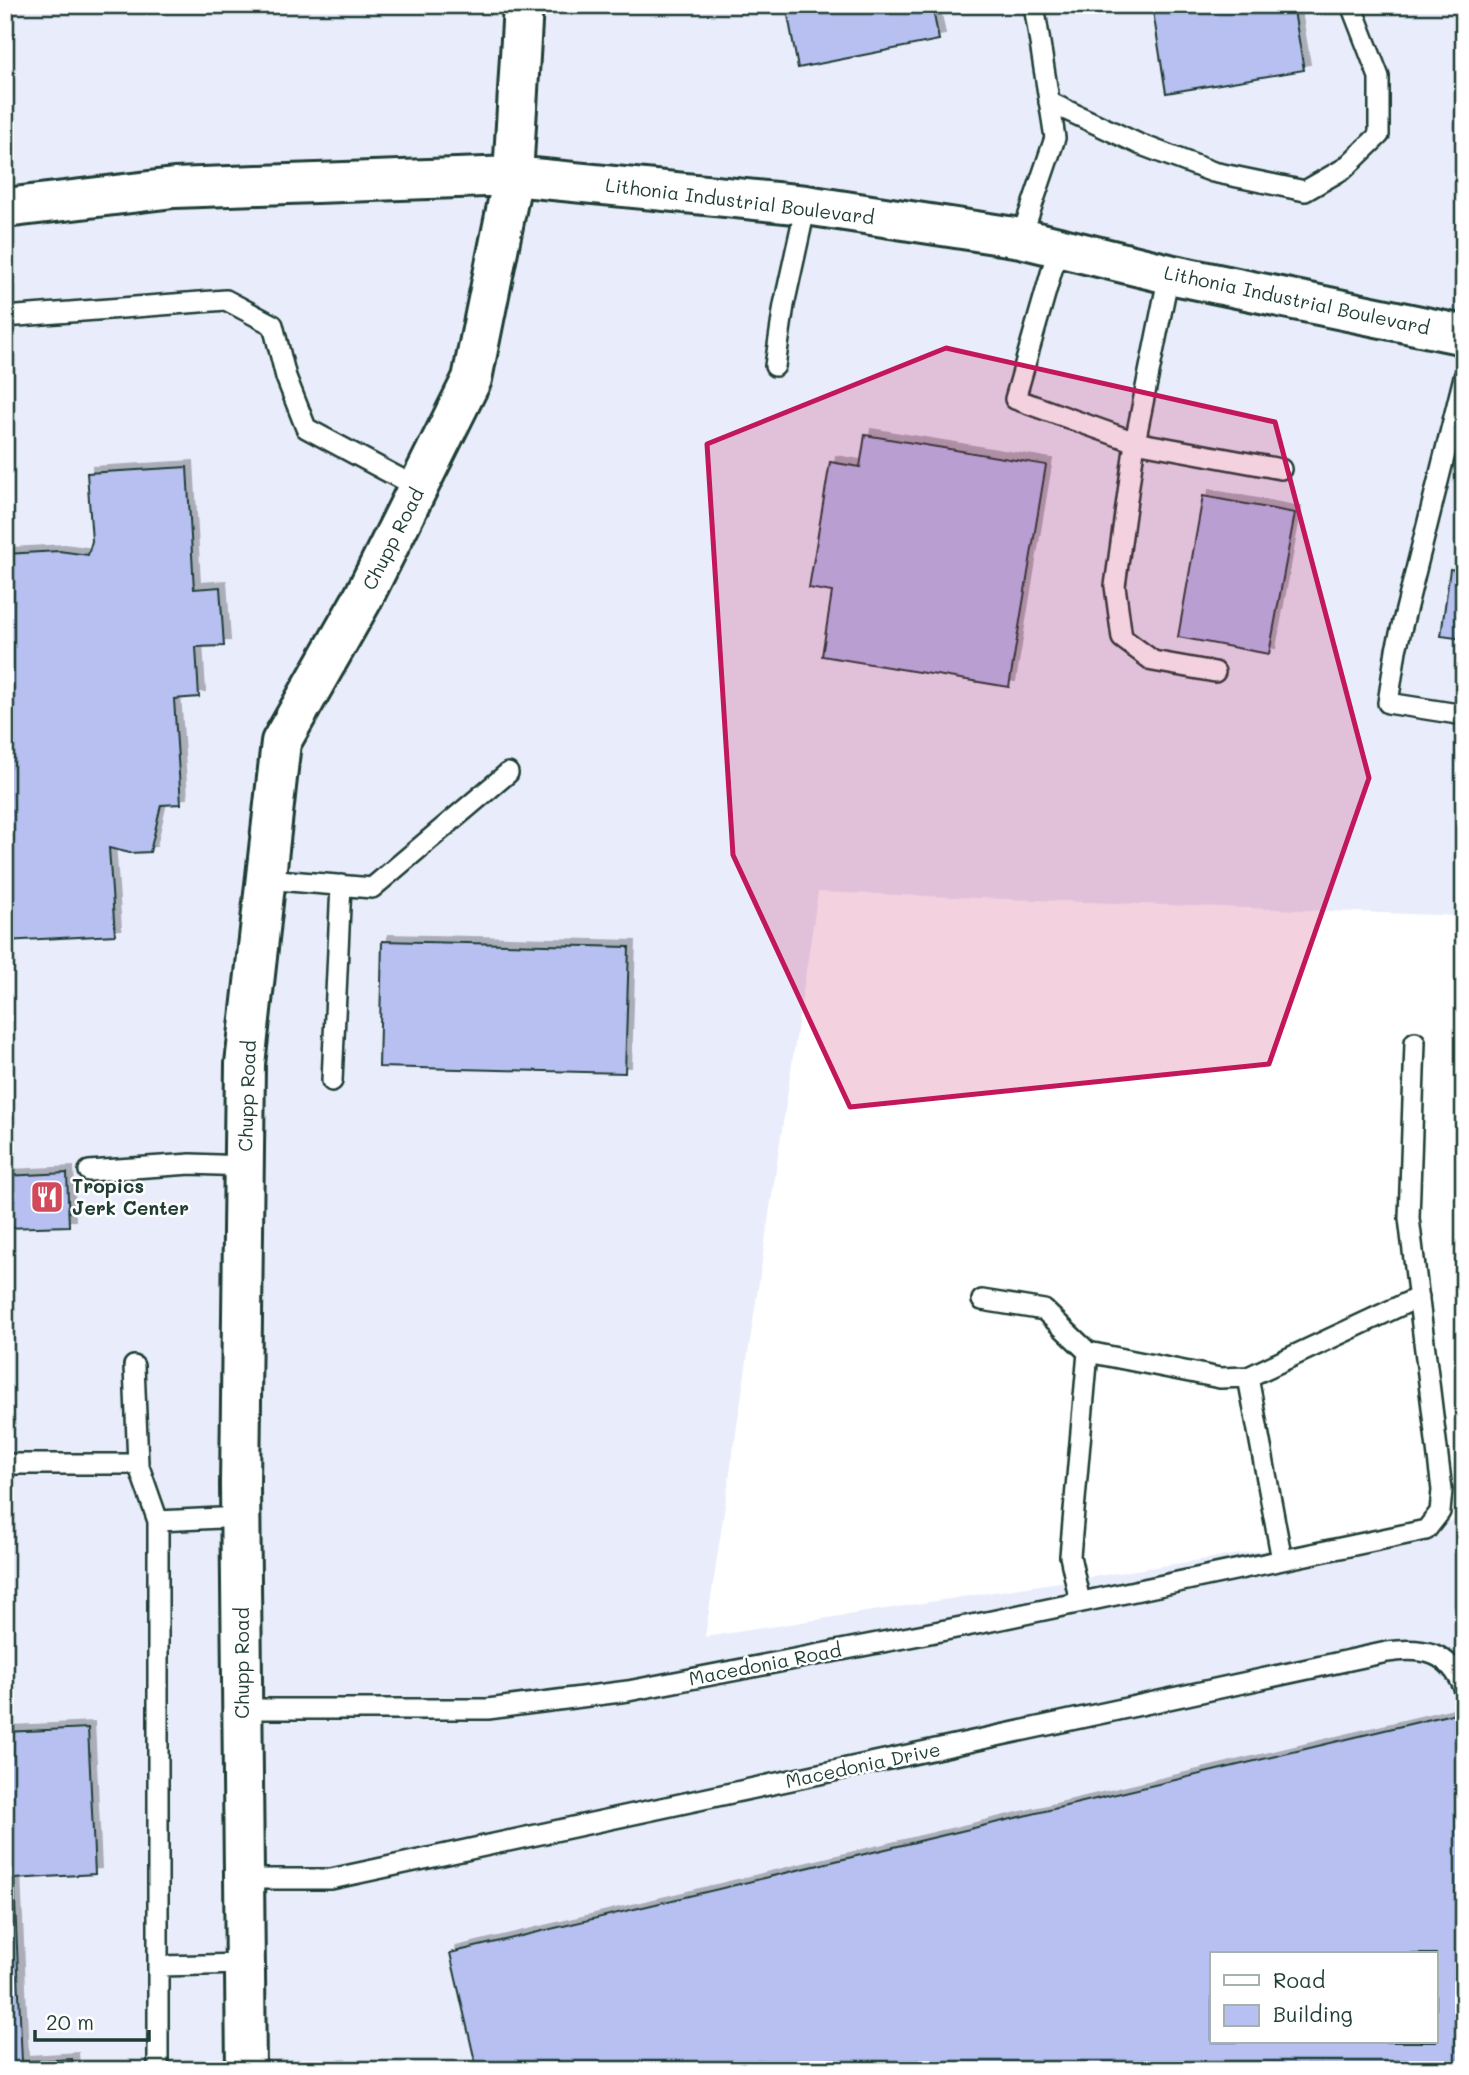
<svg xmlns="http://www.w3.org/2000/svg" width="1469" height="2075" font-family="Mali,sans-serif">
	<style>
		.built { fill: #e9ecfb; fill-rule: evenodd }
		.building { fill: #b7c0f1; stroke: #1f3d34; stroke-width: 2; fill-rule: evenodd; filter: url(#shadow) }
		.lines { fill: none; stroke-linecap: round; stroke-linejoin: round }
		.lane-casing { stroke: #1f3d34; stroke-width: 24 }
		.secondary-casing { stroke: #1f3d34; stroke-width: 44 }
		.lane { stroke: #fff; stroke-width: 19 }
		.secondary { stroke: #fff; stroke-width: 38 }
		.marked { fill: #c2185b; fill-opacity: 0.2; stroke: #c2185b; stroke-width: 5; stroke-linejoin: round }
		.labels { text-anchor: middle; stroke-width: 5; stroke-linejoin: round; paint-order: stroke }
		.street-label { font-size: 19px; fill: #1f3d34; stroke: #fff }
		.poi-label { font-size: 19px; font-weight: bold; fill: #1f3d34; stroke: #fff; text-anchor: start }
	</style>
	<defs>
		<filter id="shadow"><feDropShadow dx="6" dy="-6" stdDeviation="0" flood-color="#0004"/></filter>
	</defs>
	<rect width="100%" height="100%" fill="#fff"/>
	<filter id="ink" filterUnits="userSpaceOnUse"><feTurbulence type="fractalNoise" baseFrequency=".0143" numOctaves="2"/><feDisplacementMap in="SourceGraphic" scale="14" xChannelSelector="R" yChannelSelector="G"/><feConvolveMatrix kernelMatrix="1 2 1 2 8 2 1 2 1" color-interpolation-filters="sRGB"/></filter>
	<g filter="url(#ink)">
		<path class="built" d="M5 5H1464V916L818 892 705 1637 1464 1519V2070H5ZM1212 1954H1436V2042H1212Z"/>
		<path class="building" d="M786 5H932L939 40 798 68Z
			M1152 5H1293L1304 70 1166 93Z
			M865 435 1046 465 1009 687 822 656 832 592 809 588 830 462 860 467Z
			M187 467 194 589 220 587 224 646 196 647 199 697 174 699 181 804 161 805 150 852 130 853 109 848 115 935 5 941V554L59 551 88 555 92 541 87 473Z
			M1203 496 1295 513 1269 654 1178 637Z
			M1450 569 1464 571V639L1441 636Z
			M382 941 629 947 625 1073 379 1067Z
			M67 1173 69 1226 5 1228V1176Z
			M1456 1713 1464 1747V2063L1437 2070H477L450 1953ZM1212 1954H1436V2042H1212Z
			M88 1728 95 1874 14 1879 22 2062 72 2059 73 2070H5V1732Z"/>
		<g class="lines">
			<defs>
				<path id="lane" d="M1049 102 1139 144 1213 172 1305 191 1345 168 1379 135V77L1351 5
					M1021 238 1055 138 1034 5
					M1058 249 1015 399 1135 442 1281 469
					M1169 274 1135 442 1115 586 1122 638 1153 661 1215 672
					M5 317 226 300 273 325 286 377 306 428 418 488
					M775 366 784 305 806 205
					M1464 377 1396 650 1388 703 1464 715
					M266 879 372 888 508 773
					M332 1081 341 885
					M89 1171 191 1164 244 1166
					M982 1300 1044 1310 1088 1352 1070 1556 1080 1602
					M1088 1352 1220 1378 1248 1377 1419 1297
					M134 1366 138 1464
					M1248 1377 1282 1560
					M5 1464H138L158 1521
					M242 1709H488L628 1691 982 1623 1426 1530 1440 1512 1442 1490 1409 1218 1415 1042
					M244 1879H331L1387 1652C1423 1647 1449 1651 1464 1688
					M160 1966 245 1964
					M158 2070V1521L241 1517"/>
				<path id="secondary" d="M5 208 174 188 513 176 806 205 1021 238 1169 274 1464 335
					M246 2070 240 1485 245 1064 281 742 363 598 472 379 513 176 523 5"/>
			</defs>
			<use href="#lane" class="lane-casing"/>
			<use href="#secondary" class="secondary-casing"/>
			<use href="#lane" class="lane"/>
			<use href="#secondary" class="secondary"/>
		</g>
	</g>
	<path class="marked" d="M946 348 1275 422 1369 778 1269 1064 850 1107 733 855 707 444Z"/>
	<defs>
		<symbol id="restaurant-square" viewBox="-11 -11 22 22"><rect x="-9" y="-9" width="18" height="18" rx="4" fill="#d1495b" stroke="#fff"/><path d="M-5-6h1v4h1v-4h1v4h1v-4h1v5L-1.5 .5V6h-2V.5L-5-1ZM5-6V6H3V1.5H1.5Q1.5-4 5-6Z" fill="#fff"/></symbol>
	</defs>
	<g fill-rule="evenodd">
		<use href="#restaurant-square" x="28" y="1178" width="38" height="38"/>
	</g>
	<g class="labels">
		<g class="street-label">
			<text transform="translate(740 201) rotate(7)" y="7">Lithonia Industrial Boulevard</text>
			<text transform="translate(1297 300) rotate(12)" y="7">Lithonia Industrial Boulevard</text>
			<text transform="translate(393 539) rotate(-63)" y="7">Chupp Road</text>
			<text transform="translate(247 1096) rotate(-88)" y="7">Chupp Road</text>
			<text transform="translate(242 1663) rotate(-90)" y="7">Chupp Road</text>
			<text transform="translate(765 1664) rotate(-11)" y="7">Macedonia Road</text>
			<text transform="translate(863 1765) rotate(-12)" y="7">Macedonia Drive</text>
		</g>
		<g class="poi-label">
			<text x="72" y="1193">Tropics<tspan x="72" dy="22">Jerk Center</tspan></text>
		</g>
	</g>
	<rect width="1469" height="2075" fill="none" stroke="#fff" stroke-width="28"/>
	<rect x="14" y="14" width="1441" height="2047" fill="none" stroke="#1f3d34" stroke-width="2.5" filter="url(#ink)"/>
	<rect x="1210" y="1952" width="228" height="91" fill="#ffffff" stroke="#a5b1ae" stroke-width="2"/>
	<rect x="1224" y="1975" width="35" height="10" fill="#ffffff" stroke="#a5b1ae" stroke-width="2"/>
	<text x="1273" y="1988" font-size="21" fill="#1f3d34">Road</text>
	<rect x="1224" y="2005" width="35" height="21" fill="#b7c0f1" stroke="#a5b1ae" stroke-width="2"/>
	<text x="1273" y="2022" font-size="21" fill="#1f3d34">Building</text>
	<path d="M35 2030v10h114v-10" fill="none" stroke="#1f3d34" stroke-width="3.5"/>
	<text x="46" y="2030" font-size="21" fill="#1f3d34" stroke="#ffffff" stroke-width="5" paint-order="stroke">20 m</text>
</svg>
